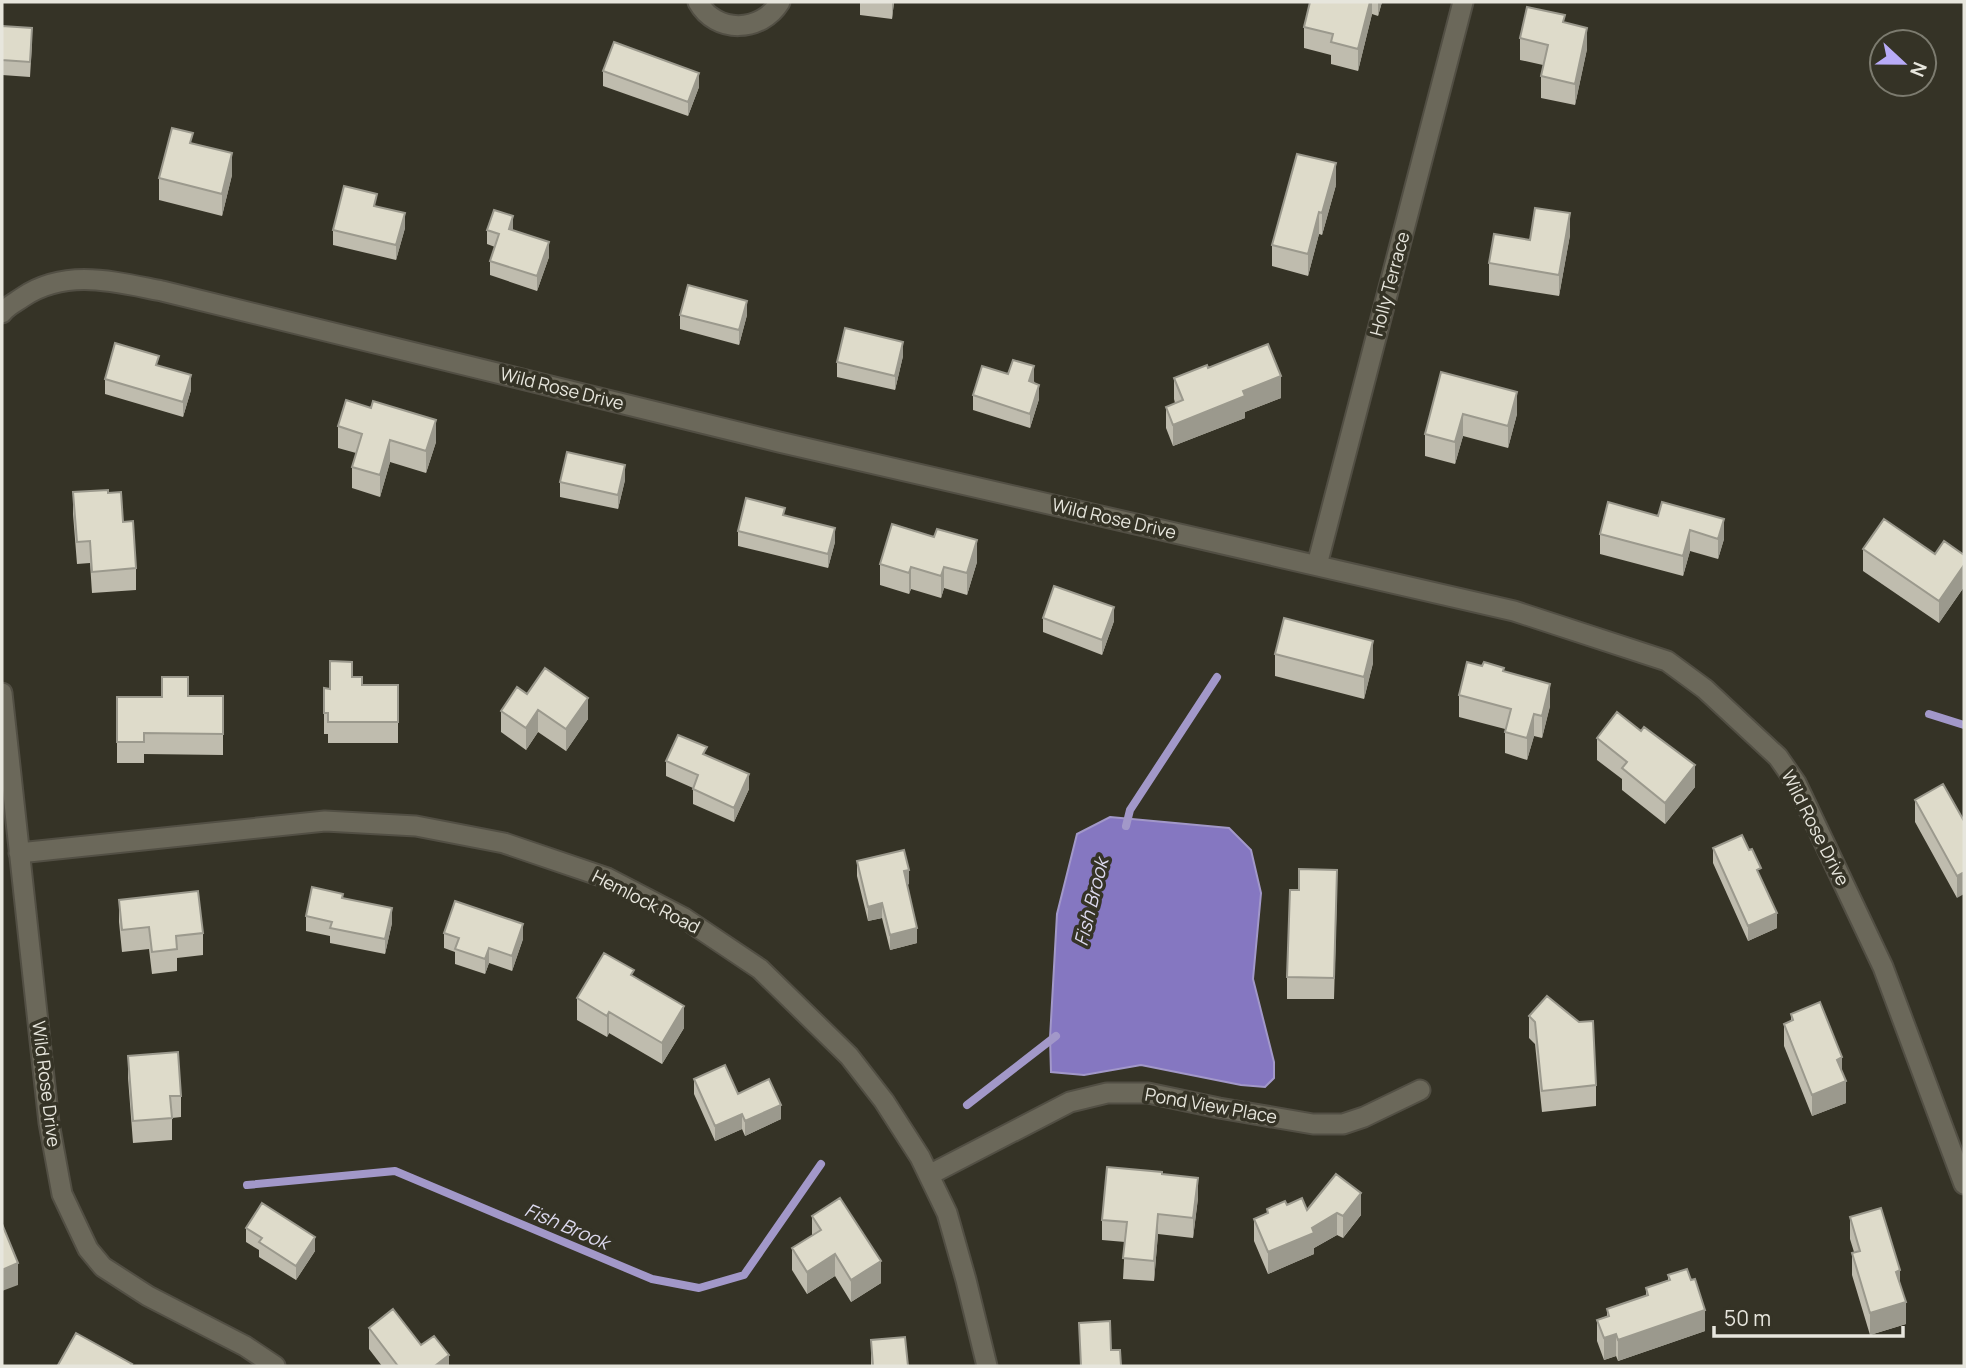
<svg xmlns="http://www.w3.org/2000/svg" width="1966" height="1368" font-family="Manrope,sans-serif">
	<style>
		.water { fill: #8577c1; stroke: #a298c9; stroke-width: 2 }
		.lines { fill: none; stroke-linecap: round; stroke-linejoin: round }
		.stream { stroke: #a298c9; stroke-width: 8 }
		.minor-casing { stroke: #524f44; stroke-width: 23 }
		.minor { stroke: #6b685a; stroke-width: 19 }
		.wall { fill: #bfbcae }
		.shaded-wall { fill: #9b998d }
		.building { fill: #dedbca; stroke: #9b998d; stroke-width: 2 }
		.labels { text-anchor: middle; stroke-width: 7; stroke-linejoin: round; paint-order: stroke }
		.street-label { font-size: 18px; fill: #e7e6dd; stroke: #353326 }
		.water-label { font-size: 19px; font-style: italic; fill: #dcd9ee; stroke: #353326 }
	</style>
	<rect width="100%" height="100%" fill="#353326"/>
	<path class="water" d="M1110 817 1229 828 1251 850 1261 893 1253 979 1274 1062V1078L1265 1087 1241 1085 1141 1065 1084 1075 1051 1072 1050 1038 1057 914 1077 834Z"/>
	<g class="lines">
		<path class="stream" d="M1929 714 1964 725
			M1126 826 1130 810 1217 677
			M967 1105 1056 1036
			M247 1185 395 1171 652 1279 699 1288 744 1275 821 1164"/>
		<defs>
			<path id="minor" d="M698 2C716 34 761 33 780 2
				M2 313C7 306 16 302 23 297 67 268 115 282 162 291L779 442 1514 611 1667 661 1705 689 1778 757 1796 783 1883 967 1964 1184
				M1317 565 1463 2
				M2 693 49 1123 62 1194 88 1249 103 1267 148 1296 245 1346 275 1366
				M19 853 325 821 416 826 504 843 607 878 684 918 760 969 849 1056 884 1101 920 1157 947 1213 966 1280 987 1366
				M929 1175 1070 1102 1107 1093H1148L1219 1108 1313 1124H1343L1364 1117 1420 1090"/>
		</defs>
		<use href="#minor" class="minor-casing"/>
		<use href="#minor" class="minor"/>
	</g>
	<path class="wall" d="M860 2H894L892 19 860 15Z
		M1310 2H1382L1378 16 1372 14 1358 71 1331 64V55L1304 48V27Z
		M1565 22 1587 49 1575 105 1541 98V76L1543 65 1520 60V38Z
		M2 26 32 43 30 77 2 75Z
		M603 71 699 87 688 116 603 86Z
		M193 143 232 175 222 216 159 200V178Z
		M1336 185 1322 235 1319 234 1308 276 1272 266V245Z
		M405 228 396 260 333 245V230Z
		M487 230H513L549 257 537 291 490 275V261L495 247 487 244Z
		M1570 235 1559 296 1489 285V263L1530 240Z
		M680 315H747L739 345 680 329Z
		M903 356 895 390 837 377V362Z
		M159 366 191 390 183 417 105 394V379Z
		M1208 368 1281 398 1245 412V418L1173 446 1166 428V407L1175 403 1174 399V378Z
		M1441 372 1517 414 1508 448 1463 436 1455 464 1425 456V434Z
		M1008 374 1034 381 1039 399 1030 428 973 410V395Z
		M338 426 436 442 426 473 390 462 380 497 352 488V467L356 453 338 448Z
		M625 480 618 509 560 497V482Z
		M73 492 108 493 136 568V590L92 593 90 563 77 564 73 514Z
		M785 515 835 542 828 568 738 546V531Z
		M1658 516 1724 539 1718 559 1690 551 1683 576 1600 554V534Z
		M1863 549 1964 555V587L1939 623 1863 571Z
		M977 562 967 595 944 588 941 598 911 589 909 594 880 585V564Z
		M1043 618 1114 621 1102 655 1043 632Z
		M1275 654 1373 663 1364 699 1275 676Z
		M1504 672 1550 706 1542 738 1534 736 1527 760 1505 753V729L1459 717V695Z
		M352 677 362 685H398V743H328V734H324V688L330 689Z
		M527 694 588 719 566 751 538 732 526 750 501 732V711Z
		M188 696H223V755L144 754V763H117V697H162Z
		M1597 738 1695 787 1665 824 1622 790V779L1597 760Z
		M707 756 749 789 734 822 693 804V788L666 776V761Z
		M1915 800 1964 821 1957 898 1915 822Z
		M1713 848 1761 879 1777 928 1748 941 1713 863Z
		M857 861 909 884 907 885 917 943 890 950 882 918 868 921 857 876Z
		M1337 892 1334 999H1287V977Z
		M343 898 392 923 385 954 330 943V936L306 931V916Z
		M119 900 203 933V955L177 958V971L152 974 149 949 122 952 119 922Z
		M444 933 523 939 512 971 489 963 485 974 455 964V952L444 948Z
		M634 976 684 1028 662 1064 609 1033 607 1037 577 1020V998Z
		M1791 1014 1842 1073 1846 1103 1812 1116 1784 1046V1024L1791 1021Z
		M1529 1016 1596 1085V1106L1542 1112 1535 1044 1529 1038Z
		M128 1056 181 1096V1117L172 1118V1140L133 1143 128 1078Z
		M694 1079 738 1094 781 1119 745 1136 742 1129 715 1141 694 1094Z
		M1162 1174 1198 1198 1193 1238 1158 1234 1154 1281 1123 1279 1125 1242 1102 1240V1220Z
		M1287 1205 1307 1210 1361 1215 1343 1238 1337 1235 1314 1248V1254L1268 1274 1254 1241V1219L1267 1214V1209Z
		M812 1216 881 1283 851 1302 835 1276 807 1294 792 1270V1248L812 1236Z
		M1850 1217 1900 1284 1906 1324 1870 1335 1852 1275V1253L1854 1252 1850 1239Z
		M246 1228 315 1251 296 1280 259 1257V1250L246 1242Z
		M1668 1275 1705 1331 1618 1361 1616 1356 1604 1360 1597 1341V1320L1607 1316V1309L1646 1296V1288L1668 1280Z
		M369 1328 421 1345 449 1366H382L369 1349Z
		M871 1340 908 1366H871Z"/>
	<path class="shaded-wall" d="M892 2H894L892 19Z
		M1370 2H1372V14L1358 71V49Z
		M1378 2H1382L1378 16Z
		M1587 28V49L1575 105V84Z
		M699 73V87L688 116V102Z
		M232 153V175L222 216V194Z
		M1336 163V185L1322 235V213Z
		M1319 212V234L1308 276V254Z
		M405 213V228L396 260V245Z
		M1570 213V235L1559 296V275Z
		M513 216V231L509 229Z
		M549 242V257L537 291V276Z
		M747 301V315L739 345V330Z
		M903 342V356L895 390V376Z
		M1034 366V381L1029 396V381Z
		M191 375V390L183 417V402Z
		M1281 376V398L1245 412V418L1173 446V425L1243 391Z
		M1039 385V399L1030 428V414Z
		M1517 392V414L1508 448V426Z
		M1463 414V436L1455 464V442Z
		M436 420V442L426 473V451Z
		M390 440V462L380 497V475Z
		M625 465V480L618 509V495Z
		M1724 519V539L1718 559V539Z
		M835 528V542L828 568V554Z
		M1690 530V551L1683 576V556Z
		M977 540V562L967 595V573Z
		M1964 565V587L1939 623V601Z
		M911 567V589L909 594V573Z
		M944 567V588L941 598V576Z
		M1114 607V621L1102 655V640Z
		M1373 641V663L1364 699V677Z
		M1550 684V706L1542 738V716Z
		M588 698V719L566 751V729Z
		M538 710V732L526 750V728Z
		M1534 714V736L1527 760V738Z
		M1695 765V787L1665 824V803Z
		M749 774V789L734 822V808Z
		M909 870V884L904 886V871Z
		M1964 872V894L1957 898V876Z
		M882 903V918L868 921V907Z
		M392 908V923L385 954V939Z
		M1777 913V928L1748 941V926Z
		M523 924V939L512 971V956Z
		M917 928V943L890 950V935Z
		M489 948V963L485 974V959Z
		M684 1006V1028L662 1064V1043Z
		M609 1012V1033L607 1037V1016Z
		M1842 1057V1079L1837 1060Z
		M1846 1081V1103L1812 1116V1095Z
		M781 1105V1119L745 1136V1121Z
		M742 1114V1129L715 1141V1126Z
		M1198 1178V1198L1193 1238V1218Z
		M1361 1193V1215L1343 1238V1216Z
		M1337 1213V1235L1314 1248V1254L1268 1274V1252Z
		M1158 1214V1234L1154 1281V1261Z
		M315 1237V1251L296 1280V1266Z
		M835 1254V1276L807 1294V1272Z
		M881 1261V1283L851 1302V1280Z
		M18 1263V1285L2 1291V1270Z
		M1900 1270V1292L1896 1272Z
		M1906 1302V1324L1870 1335V1313Z
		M1705 1310V1331L1618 1361V1340Z
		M1616 1334V1356L1604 1360V1338Z
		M449 1355V1366H436V1365Z"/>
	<path class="building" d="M1310 2H1370L1358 49 1331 42 1333 34 1304 27Z
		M1527 7 1565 15 1563 22 1587 28 1575 84 1541 76 1548 45 1520 38Z
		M2 26 32 28 30 62 2 60Z
		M614 42 699 73 688 102 603 71Z
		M172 128 193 133 190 143 232 153 222 194 159 178Z
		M1297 154 1336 163 1322 213 1319 212 1308 254 1272 245Z
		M344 186 377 194 374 206 405 213 396 245 333 230Z
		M1535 208 1570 213 1559 275 1489 263 1494 234 1530 240Z
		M494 210 513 216 509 229 549 242 537 276 490 261 499 234 487 230Z
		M688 285 747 301 739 330 680 315Z
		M845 328 903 342 895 376 837 362Z
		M115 343 159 356 156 365 191 375 183 402 105 379Z
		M1268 344 1281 376 1243 391 1245 396 1173 425 1166 407 1183 400 1174 378 1207 365 1208 368Z
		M1013 360 1034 366 1029 381 1039 385 1030 414 973 395 982 366 1008 374Z
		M1441 372 1517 392 1508 426 1463 414 1455 442 1425 434Z
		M346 400 371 408 373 401 436 420 426 451 390 440 380 475 352 467 362 434 338 426Z
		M567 452 625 465 618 495 560 482Z
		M108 490V493L121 492 123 522 133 521 136 568 92 572 90 541 77 542 73 492Z
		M746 498 785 508 783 515 835 528 828 554 738 531Z
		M1608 502 1658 516 1662 502 1724 519 1718 539 1690 530 1683 556 1600 534Z
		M1884 519 1935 554 1944 541 1964 555V565L1939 601 1863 549Z
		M892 524 934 537 937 529 977 540 967 573 944 567 941 576 911 567 909 573 880 564Z
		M1054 586 1114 607 1102 640 1043 618Z
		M1284 618 1373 641 1364 677 1275 654Z
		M330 661 352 662V677H362V685H398V722H328V713H324V688L330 689Z
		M1467 662 1482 666 1484 662 1504 668 1503 671 1550 684 1542 716 1534 714 1527 738 1505 732 1511 709 1459 695Z
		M545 668 588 698 566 729 538 710 526 728 501 711 517 687 527 694Z
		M162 677H188V696H223V734L144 733V742H117V697H162Z
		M1617 712 1641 731 1644 727 1695 765 1665 803 1622 768 1627 762 1597 738Z
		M678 735 707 747 703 754 749 774 734 808 693 789 698 775 666 761Z
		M1943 784 1964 821V872L1957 876 1915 800Z
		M1742 835 1749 850 1752 849 1761 868 1757 870 1777 913 1748 926 1713 848Z
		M904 850 909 870 904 871 917 928 890 935 882 903 868 907 857 861Z
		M1299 869 1337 870 1334 978 1287 977 1290 890H1299Z
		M312 887 343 894 342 898 392 908 385 939 330 928 332 922 306 916Z
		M198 891 203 933 176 936 177 949 152 952 149 927 122 930 119 900Z
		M455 901 523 924 512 956 489 948 485 959 455 949 459 938 444 933Z
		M604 953 634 970 631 975 684 1006 662 1043 609 1012 607 1016 577 998Z
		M1547 996 1579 1022 1593 1021 1596 1085 1542 1091 1535 1022 1529 1016Z
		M1820 1002 1842 1057 1837 1060 1846 1081 1812 1095 1784 1024 1793 1020 1791 1014Z
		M178 1052 181 1096H170L172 1118 133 1121 128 1056Z
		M725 1065 738 1094 769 1079 781 1105 745 1121 742 1114 715 1126 694 1079Z
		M1107 1167 1162 1172V1174L1198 1178 1193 1218 1158 1214 1154 1261 1123 1258 1127 1222 1102 1220Z
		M1336 1174 1361 1193 1343 1216 1337 1213 1312 1228 1314 1233 1268 1252 1254 1219 1268 1213 1267 1209 1285 1201 1287 1205 1302 1198 1307 1210Z
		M840 1198 881 1261 851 1280 835 1254 807 1272 792 1248 821 1230 812 1216Z
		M262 1203 315 1237 296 1266 259 1242 262 1238 246 1228Z
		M1881 1208 1900 1270 1896 1272 1906 1302 1870 1313 1852 1253 1860 1251 1850 1217Z
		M2 1224 18 1263 2 1270Z
		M1687 1269 1691 1280 1695 1279 1705 1310 1618 1340 1616 1334 1604 1338 1597 1320 1609 1316 1607 1309 1648 1295 1646 1288 1670 1280 1668 1275Z
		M393 1309 421 1345 434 1336 449 1355 436 1365 437 1366H398L369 1328Z
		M1110 1321 1111 1350H1120L1121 1366H1081L1079 1323Z
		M76 1333 132 1364 130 1366H60L58 1365Z
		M905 1337 908 1366H873L871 1340Z"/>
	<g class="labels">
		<g class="street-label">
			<text transform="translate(1390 284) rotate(-75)" y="6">Holly Terrace</text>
			<text transform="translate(562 389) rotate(14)" y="6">Wild Rose Drive</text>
			<text transform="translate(1114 519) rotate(13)" y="6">Wild Rose Drive</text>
			<text transform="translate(1815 828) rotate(63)" y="6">Wild Rose Drive</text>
			<text transform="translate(646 902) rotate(27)" y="6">Hemlock Road</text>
			<text transform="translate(46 1084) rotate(83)" y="6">Wild Rose Drive</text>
			<text transform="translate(1211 1106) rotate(10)" y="6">Pond View Place</text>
		</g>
		<g class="water-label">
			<text transform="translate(1091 902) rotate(-76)" y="7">Fish Brook</text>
			<text transform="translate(567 1226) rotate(23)" y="7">Fish Brook</text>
		</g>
	</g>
	<rect width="1966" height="1368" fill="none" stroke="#e7e6dd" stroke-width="7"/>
	<g transform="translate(1903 63) rotate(112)"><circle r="33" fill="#353326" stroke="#7c7b6f" stroke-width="2"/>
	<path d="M0-5L12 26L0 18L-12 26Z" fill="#b8abf7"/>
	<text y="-10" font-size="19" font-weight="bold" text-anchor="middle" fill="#e7e6dd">N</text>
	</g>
	<path d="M1714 1326v10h189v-10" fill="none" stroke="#e7e6dd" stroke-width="3.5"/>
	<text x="1724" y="1326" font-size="21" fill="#e7e6dd" stroke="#353326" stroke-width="5" paint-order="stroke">50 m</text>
</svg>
